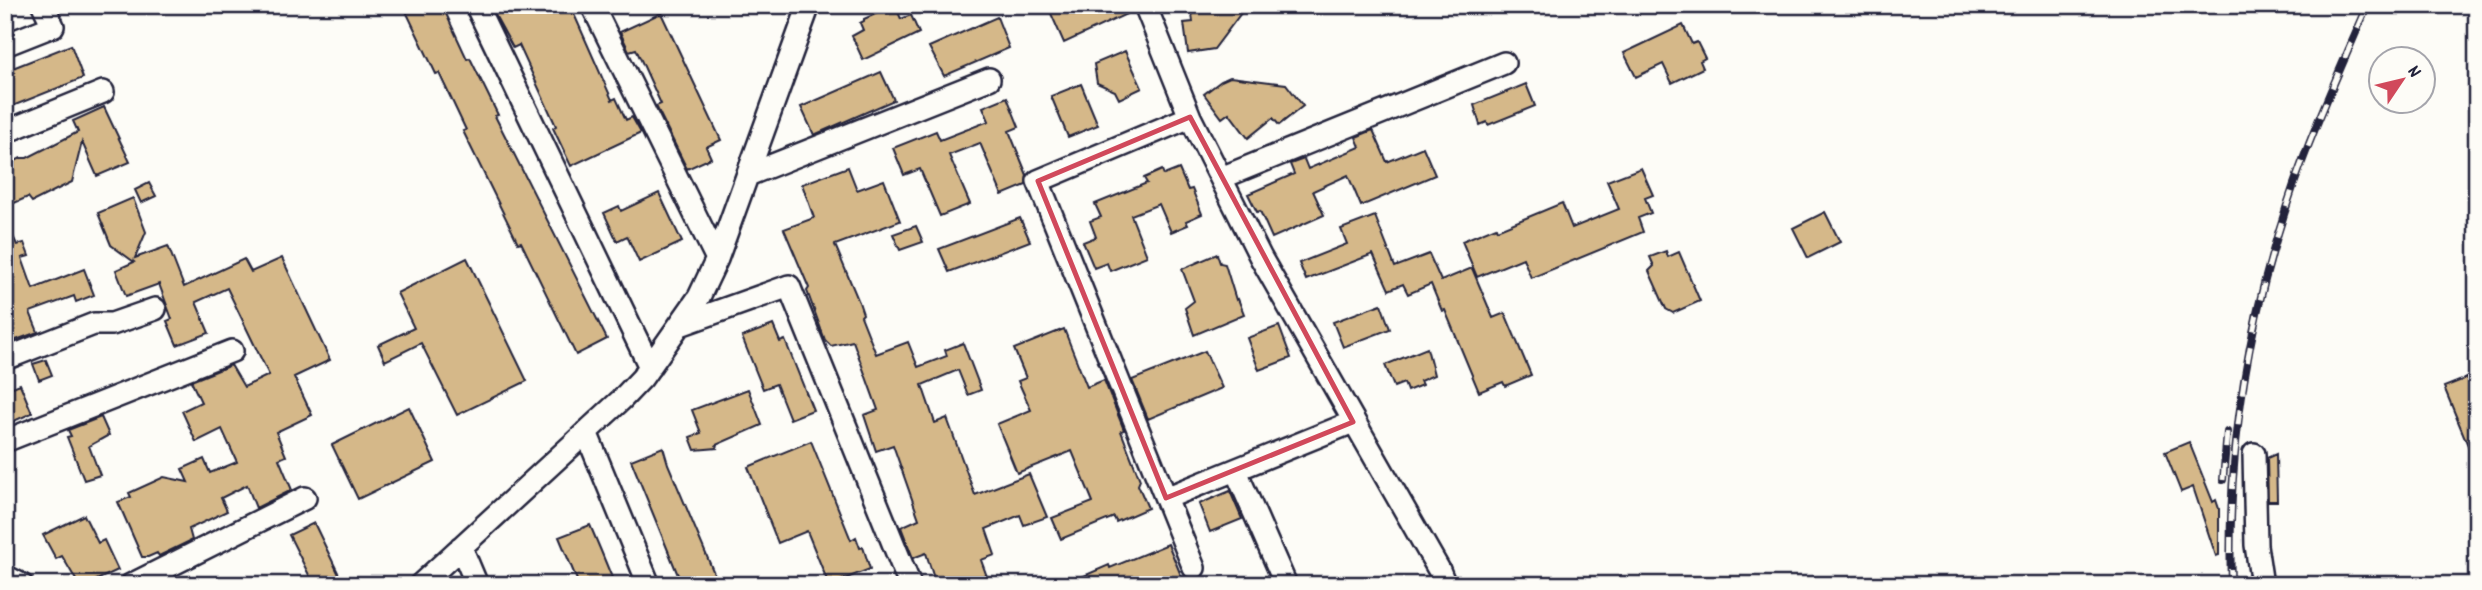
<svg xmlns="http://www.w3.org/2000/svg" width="2482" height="590" font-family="Dekko,sans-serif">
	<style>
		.building { fill: #d5b889; stroke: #22223b; stroke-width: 2 }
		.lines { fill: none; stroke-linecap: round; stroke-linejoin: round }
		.street-casing { stroke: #22223b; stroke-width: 26 }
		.street { stroke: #fdfcf7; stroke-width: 21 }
		.rail-casing { stroke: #22223b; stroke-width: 8 }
		.rail { stroke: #fdfcf7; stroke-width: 5; stroke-dasharray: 16; stroke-linecap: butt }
		.marked { fill: none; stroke: #d1495b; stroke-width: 5; stroke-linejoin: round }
	</style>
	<rect width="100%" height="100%" fill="#fdfcf7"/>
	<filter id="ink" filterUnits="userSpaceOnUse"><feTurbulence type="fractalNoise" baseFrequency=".0143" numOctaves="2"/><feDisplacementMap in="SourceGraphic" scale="14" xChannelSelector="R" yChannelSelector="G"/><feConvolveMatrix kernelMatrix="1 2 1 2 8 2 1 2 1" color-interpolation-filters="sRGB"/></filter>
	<g filter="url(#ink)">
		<path class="building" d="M403 5H442L467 59 470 58 498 115 495 116 607 339 576 355 521 242 518 243 463 131 466 130 439 73 436 74Z
			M495 5H570L612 100 616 98 626 120 632 117 641 133 571 166 553 128 556 126 519 45 513 48 495 15 498 13Z
			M1057 5H1132L1133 11 1064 43 1049 9Z
			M1191 5H1247L1214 49 1188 53 1184 23 1193 22Z
			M891 7 892 9 896 7 901 19 911 15 919 33 863 60 852 36 863 30 860 23 864 21V19Z
			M661 13 721 140 706 147 711 158 687 169 656 106 661 104 636 49 629 51 620 32Z
			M997 17 1009 48 944 76 929 47Z
			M1683 25 1692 44 1697 42 1705 58 1700 61 1703 68 1672 83 1663 64 1636 77 1624 53Z
			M71 45 83 78 5 109V71Z
			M1125 51 1142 88 1119 99 1115 91 1097 83 1094 64Z
			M881 72 894 100 814 135 801 107Z
			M1230 77 1286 84 1303 106 1279 125 1273 118 1248 138 1229 113 1222 118 1204 94 1221 81Z
			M1081 84 1098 125 1068 137 1051 96Z
			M1526 84 1535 106 1488 125 1487 122 1480 125 1474 105Z
			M1007 97 1019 127 1009 131 1027 175 1026 185 1002 195 980 143 949 155 970 204 940 216 920 169 904 175 893 148 936 131 940 140 989 121 983 107Z
			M104 107 130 162 97 176 82 142 72 182 32 202 28 197 5 207V166L21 158H27L78 132 73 121Z
			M1373 130 1387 162 1423 147 1435 175 1361 206 1348 175 1313 191 1324 215 1272 238 1260 211 1257 212 1248 194 1294 174 1290 164 1304 159 1308 169 1360 147 1356 137Z
			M848 167 857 190 884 180 900 221 835 245 859 302 863 314 861 316 876 354 908 342 918 367 947 356 945 350 963 343 981 390 968 395 958 370 922 385 935 423 947 418 975 495 1029 474 1047 517 1024 525 1020 515 986 529 995 555 981 560 990 585H936L926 553 913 558 901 527 919 519 893 445 876 451 864 415 878 410 853 341 831 346 825 340 807 291 809 288 784 229 814 218 802 184Z
			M1641 168 1653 195 1645 198 1651 213 1638 218 1643 232 1531 278 1523 258 1477 277 1462 241 1496 227 1497 230 1562 203 1572 228 1619 209 1607 181Z
			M1179 169 1188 190 1192 189 1202 214 1186 221 1188 225 1171 232 1159 204 1131 215 1147 256 1110 271 1107 263 1094 268 1083 242 1096 237 1090 221 1101 217 1095 204 1147 183 1144 178 1162 170 1164 175Z
			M149 183 156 196 141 203 135 190Z
			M659 193 682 242 639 262 627 236 617 241 604 213 619 206 621 211Z
			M133 198 146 232 135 258 168 246 184 287 244 259 251 272 282 258 330 360 294 377 312 415 276 432 286 456 279 459 292 490 256 508 247 485 221 498 227 511 189 529 192 540 159 556 157 553 148 557H142L118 502 131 497 129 493 164 477 188 482 182 469 204 459 210 473 237 462 222 429 196 442 182 411 201 402 191 381 231 365 244 387 269 375 227 288 196 302 209 333 177 345 167 321 172 319 159 284 126 296 116 270 134 262 111 245 98 213Z
			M1825 212 1840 242 1808 258 1793 228Z
			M1375 216 1395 267 1429 254 1441 281 1472 268 1493 318 1505 313 1531 375 1505 386 1503 382 1479 392 1445 310 1442 311 1431 284 1408 294 1403 284 1389 290 1373 254 1306 280 1299 263 1347 244 1341 229Z
			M1020 218 1030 241 949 272 939 249Z
			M5 219 17 245 24 243 29 256 22 258 33 289 84 269 94 295 76 302 74 296 30 312 38 332 5 344Z
			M916 226 923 242 900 250 893 234Z
			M1666 251 1668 257 1679 252 1700 301 1673 313 1666 309 1649 271 1654 266 1650 257Z
			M1217 254 1220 263 1225 264 1236 300 1238 299 1244 314 1194 335 1185 308 1194 301 1182 269Z
			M467 258 527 381 457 415 421 343 385 361 378 345 414 328 397 293Z
			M1381 304 1390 329 1343 347 1333 322Z
			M773 325 780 342 785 340 813 410 790 419 776 384 763 389 742 337Z
			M1279 326 1291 358 1259 370 1247 338Z
			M1064 329 1087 387 1104 380 1124 430 1121 431 1140 480 1138 485 1148 508 1116 522 1114 517 1061 539 1052 518 1093 502 1072 451 1017 473 997 424 1031 410 1018 381 1026 378 1014 349Z
			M1427 348 1434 375 1420 381 1422 385 1407 391 1404 383 1394 387 1385 365Z
			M1205 351 1222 388 1148 419 1132 380Z
			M46 360 52 375 39 380 33 364Z
			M2477 374V465H2476L2444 387Z
			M20 384 32 413 5 425V390Z
			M748 389 762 425 716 445 717 448 695 450 690 437 701 433 692 410Z
			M409 407 435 462 358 499 332 445Z
			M101 417 109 435 89 446 100 475 84 480 67 437 71 436 68 430Z
			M811 441 851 540 856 537 860 548 863 547 870 569 829 585 807 531 778 543 748 467Z
			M2189 442 2213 502 2216 500 2219 509V555L2216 556 2193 487 2181 492 2165 452Z
			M663 447 668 464 719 585H682L658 526 631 460Z
			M2276 454 2277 501H2268L2267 458Z
			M1230 491 1242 519 1210 532 1199 504Z
			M84 515 98 543 104 540 118 570 86 585H79L62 556 56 559 43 535Z
			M314 523 344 585H314L289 535Z
			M590 525 601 551 615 585H579L559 537Z
			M1168 544 1185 585H1063L1109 565 1110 568Z"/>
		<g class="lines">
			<defs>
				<path id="street" d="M476 5 650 367
					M592 5 717 259
					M1145 5 1190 117 1261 258 1439 570 1445 585
					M5 45 53 26 43 5
					M1190 117 1038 181 1194 568
					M5 132 103 92
					M748 175 989 79
					M1221 178 1504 63
					M680 325 789 286 910 585
					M5 359 94 324H112L155 309
					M586 432 649 585
					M5 441 232 351
					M2254 454 2256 545 2262 585
					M1236 471 1286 585
					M1166 498 1353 422
					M461 547 477 585
					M5 576 22 585
					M131 585 305 498
					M420 585 621 400 642 378 699 297 717 259 809 5"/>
			</defs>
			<use href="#street" class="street-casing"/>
			<use href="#street" class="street"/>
			<defs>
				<path id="rail" d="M2223 480 2227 432
					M2231 585C2227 455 2247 325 2288 202 2310 135 2340 70 2368 5"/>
			</defs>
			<use href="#rail" class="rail-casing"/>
			<use href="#rail" class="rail"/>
		</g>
	</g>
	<path class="marked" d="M1190 117 1353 422 1166 498 1038 181Z"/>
	<rect width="2482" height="590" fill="none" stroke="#fdfcf7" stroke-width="28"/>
	<rect x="14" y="14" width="2454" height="562" fill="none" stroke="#22223b" stroke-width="2.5" filter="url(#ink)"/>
	<g transform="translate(2402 80) rotate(55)"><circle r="33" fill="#fdfcf7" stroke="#a5a5ac" stroke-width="2"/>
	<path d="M0-5L12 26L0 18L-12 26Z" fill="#d1495b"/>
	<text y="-10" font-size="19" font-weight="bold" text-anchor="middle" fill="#22223b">N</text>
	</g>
</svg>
